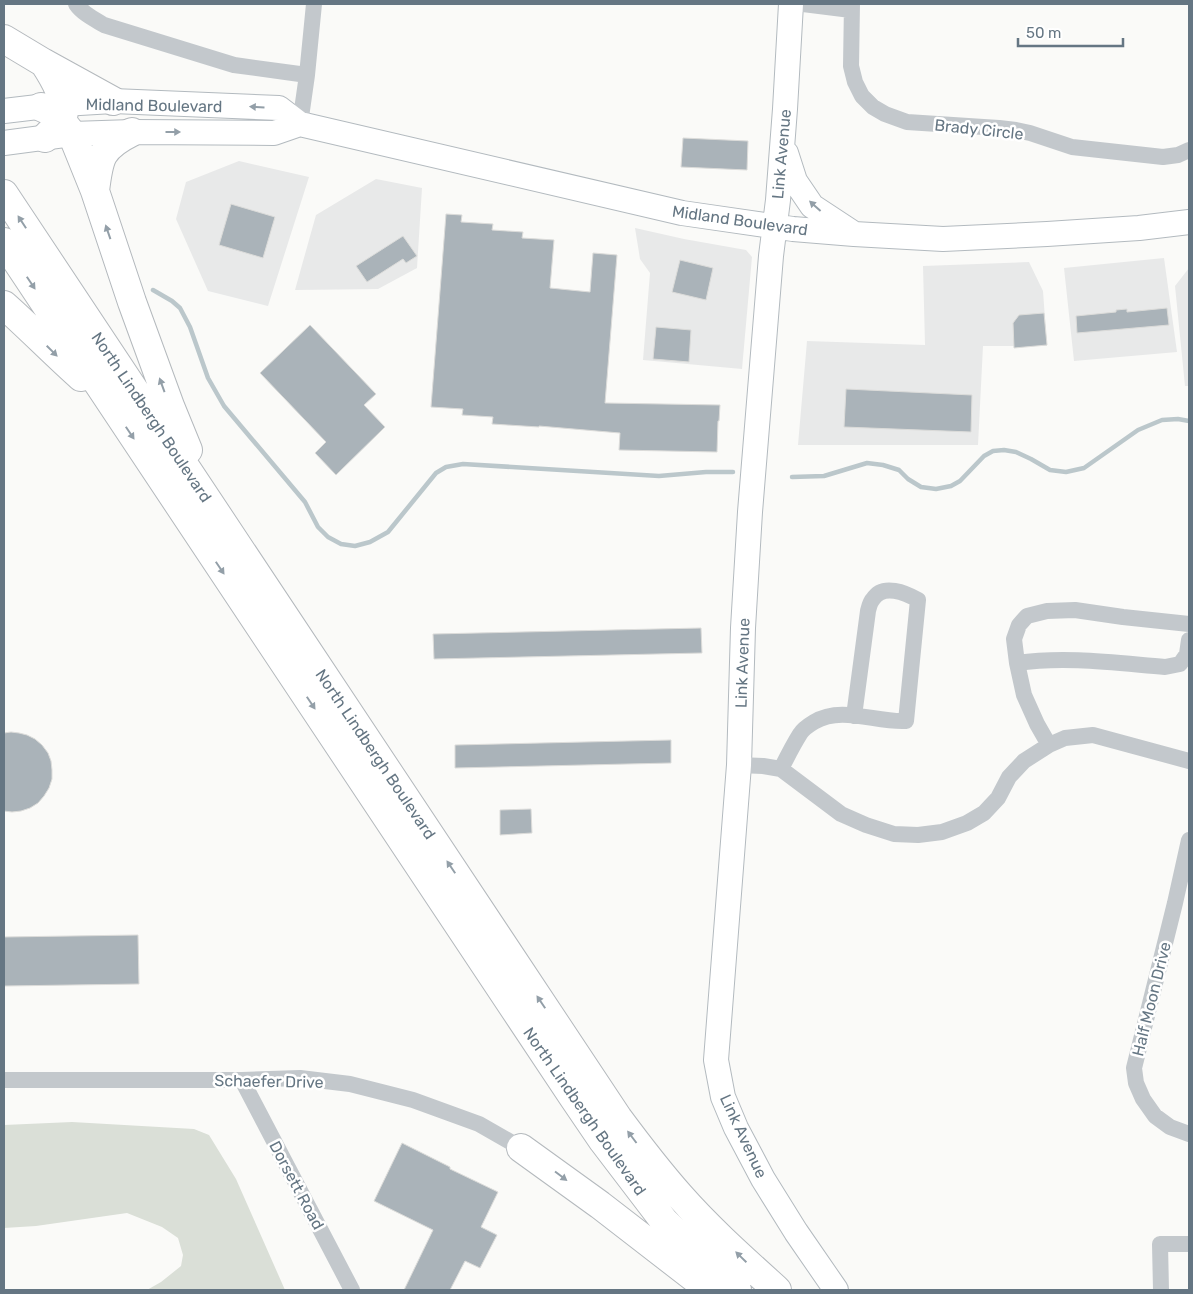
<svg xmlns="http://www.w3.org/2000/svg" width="1193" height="1294" font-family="Rubik,sans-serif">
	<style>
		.built { fill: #e8e9e9 }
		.green { fill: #dadfd7 }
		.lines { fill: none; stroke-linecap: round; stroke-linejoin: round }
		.stream { stroke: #bbc7cb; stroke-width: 4.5 }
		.building { fill: #aab3b9; stroke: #dcdcda }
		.secondary-casing { stroke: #b3babf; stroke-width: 26 }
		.highway-casing { stroke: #b4b9bd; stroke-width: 30 }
		.street { stroke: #c3c8cc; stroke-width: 16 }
		.secondary { stroke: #fff; stroke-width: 24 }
		.highway { stroke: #fff; stroke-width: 28 }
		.oneway { fill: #939fa8 }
		.labels { text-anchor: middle; stroke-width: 5; stroke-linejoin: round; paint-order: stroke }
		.street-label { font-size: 16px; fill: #657683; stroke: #fff }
	</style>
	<rect width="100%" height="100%" fill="#fafaf8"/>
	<path class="built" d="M239 161 309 177 268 306 208 291 176 219 186 182Z
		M376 179 422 188 417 268 378 289 295 290 316 215Z
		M635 228 684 239 746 250 752 257 742 369 643 360 650 273 640 259Z
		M1164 258 1177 352 1074 361 1064 268Z
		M1029 262 1043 291 1047 346H983L978 445H798L807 341 925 345 923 266Z
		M1189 268V386H1185L1175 286Z"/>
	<path class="green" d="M72 1122 194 1129 209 1135 236 1179 285 1290H147L161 1282 181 1266 183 1255 178 1238 162 1227 127 1213 36 1226 4 1228V1125Z"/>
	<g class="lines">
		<path class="stream" d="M153 290 172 301 180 308 190 327 208 378 224 406 305 502 318 527 328 537 341 544 355 546 370 542 388 532 436 473 446 467 463 464 659 476 706 472H733
			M792 477 824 476 867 463 883 465 899 470 908 479 921 487 936 489 951 486 960 481 984 456 993 451 1004 450 1016 452 1031 459 1050 470 1066 472 1084 468 1138 430 1162 420 1178 419 1189 421"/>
	</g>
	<path class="building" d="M683 138 748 141 747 170 681 167Z
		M231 204 275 217 263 258 219 245Z
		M446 214 462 215 461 222 493 224 492 230 523 232 522 238 554 240 550 288 590 292 593 253 617 255 605 403 720 405 719 421H718L717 452 619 450 620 433 539 426V427L492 424 493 417 462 415 463 409 431 407Z
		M403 236 417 256 406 263 403 259 367 282 356 266Z
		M680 260 713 268 706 300 672 292Z
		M1167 308 1169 325 1077 333 1076 316 1116 312V310L1127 309V312Z
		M1044 313 1047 345 1014 348 1013 323 1019 315Z
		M310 325 376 394 364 405 385 427 336 475 315 453 326 442 260 373Z
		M656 327 691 330 689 362 653 359Z
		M846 389 972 395 971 432 844 427Z
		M701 628 702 653 434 659 433 634Z
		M11 732 19 733 27 735 35 739 42 745 48 753 51 761 52 770V779L49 788 44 796 38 803 30 808 21 811 12 812 4 811V733Z
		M671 740V763L455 768V745Z
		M531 809 532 833 500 835V810Z
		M138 935 139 984 4 986V937Z
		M402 1143 450 1167V1169L498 1192 481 1227 497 1235 480 1268 465 1261 450 1290H404L433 1230 374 1201Z"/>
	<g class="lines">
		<defs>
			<path id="secondary" d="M791 4 785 109 778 200 771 256 750 512 743 628 739 765 716 1060 723 1097 736 1128 763 1179 796 1232 836 1290
				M4 111 63 104 113 101 279 108 300 124 682 213 793 229 854 234 943 239 1047 234 1139 228 1189 222
				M4 143 72 134 132 132 274 133 300 124
				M786 153 795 181 812 206 853 233"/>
			<path id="highway" d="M4 39 44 63 113 101
				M44 63C52 75 70 104 62 119 58 126 50 132 45 138
				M41 107 54 113 61 120 72 134 95 191 132 302 170 406 188 450
				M95 191C99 158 100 148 132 132
				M4 194 618 1118C638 1145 658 1171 680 1196 710 1230 744 1260 777 1290
				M4 242 573 1097 603 1141 664 1221 701 1257 737 1290
				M4 305C30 328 55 354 81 377
				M521 1148 600 1205 710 1290"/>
		</defs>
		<use href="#secondary" class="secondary-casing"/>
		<use href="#highway" class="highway-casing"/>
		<path class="street" d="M76 4C82 13 94 19 104 25L234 65 307 75
			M803 4 851 10
			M852 4 851 66 855 82 862 96 873 107 885 114 907 122 999 128 1016 130 1030 133 1072 147 1163 157 1178 155 1189 150
			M300 124 307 75 314 4
			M1017 663C1066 656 1116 663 1165 667L1180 664 1187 654 1189 640
			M1049 745 1037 724 1024 695 1017 663 1014 639 1019 625 1027 616 1047 611 1075 610 1123 617 1189 624
			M739 765 763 766 781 769 841 814 866 825 894 834 918 835 942 832 967 823 984 813 998 798 1009 777 1024 761 1049 745 1065 738 1093 735 1189 761
			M781 769C787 757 793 745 800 734 803 729 809 725 814 722 842 705 876 723 906 721L918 600C906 593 883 583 873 599 870 602 869 607 868 611L854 716
			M1189 840 1175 903 1134 1068 1136 1083 1143 1099 1155 1116 1170 1127 1189 1134
			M4 1080H242L300 1078 350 1084 413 1100 479 1124 521 1148
			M242 1080 352 1290
			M1161 1290 1160 1244H1189"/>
		<use href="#secondary" class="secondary"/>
		<use href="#highway" class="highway"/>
	</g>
	<defs><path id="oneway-solid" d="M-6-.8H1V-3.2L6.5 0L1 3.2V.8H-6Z" transform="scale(1.25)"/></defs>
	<g class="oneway">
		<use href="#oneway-solid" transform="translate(257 107) rotate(-177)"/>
		<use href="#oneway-solid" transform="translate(173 132)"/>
		<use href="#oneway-solid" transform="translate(815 206) rotate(-138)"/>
		<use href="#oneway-solid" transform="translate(22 222) rotate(-123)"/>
		<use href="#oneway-solid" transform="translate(108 232) rotate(-109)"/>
		<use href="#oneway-solid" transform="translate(31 283) rotate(56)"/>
		<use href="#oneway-solid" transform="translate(52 351) rotate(45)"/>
		<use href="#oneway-solid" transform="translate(162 385) rotate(-110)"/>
		<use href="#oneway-solid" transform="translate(130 433) rotate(56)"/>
		<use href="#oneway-solid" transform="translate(220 568) rotate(56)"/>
		<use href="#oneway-solid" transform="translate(311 703) rotate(56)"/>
		<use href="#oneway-solid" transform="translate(451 867) rotate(-124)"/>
		<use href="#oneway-solid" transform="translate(541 1002) rotate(-124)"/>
		<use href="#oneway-solid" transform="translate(632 1137) rotate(-127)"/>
		<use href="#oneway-solid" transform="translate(561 1176) rotate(37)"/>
		<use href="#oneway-solid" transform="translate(741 1257) rotate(-136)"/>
	</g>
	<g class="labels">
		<g class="street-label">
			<text transform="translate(154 105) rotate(1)" y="6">Midland Boulevard</text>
			<text transform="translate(979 129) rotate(6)" y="6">Brady Circle</text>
			<text transform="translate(781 154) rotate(-85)" y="6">Link Avenue</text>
			<text transform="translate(740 220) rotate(8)" y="6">Midland Boulevard</text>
			<text transform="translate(152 417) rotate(56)" y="6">North Lindbergh Boulevard</text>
			<text transform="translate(742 663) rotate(-88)" y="6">Link Avenue</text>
			<text transform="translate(376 754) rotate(56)" y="6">North Lindbergh Boulevard</text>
			<text transform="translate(1151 999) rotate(-76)" y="6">Half Moon Drive</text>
			<text transform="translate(269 1081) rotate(1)" y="6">Schaefer Drive</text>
			<text transform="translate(585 1111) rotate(55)" y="6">North Lindbergh Boulevard</text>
			<text transform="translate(744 1136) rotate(65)" y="6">Link Avenue</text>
			<text transform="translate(297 1185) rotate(62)" y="6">Dorsett Road</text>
		</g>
	</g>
	<rect width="1193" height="1294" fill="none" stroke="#657683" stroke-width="10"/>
	<path d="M1018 38v8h105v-8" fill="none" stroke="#657683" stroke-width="2.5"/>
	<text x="1026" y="38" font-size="15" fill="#657683" stroke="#ffffff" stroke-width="4" paint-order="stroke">50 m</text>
</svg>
